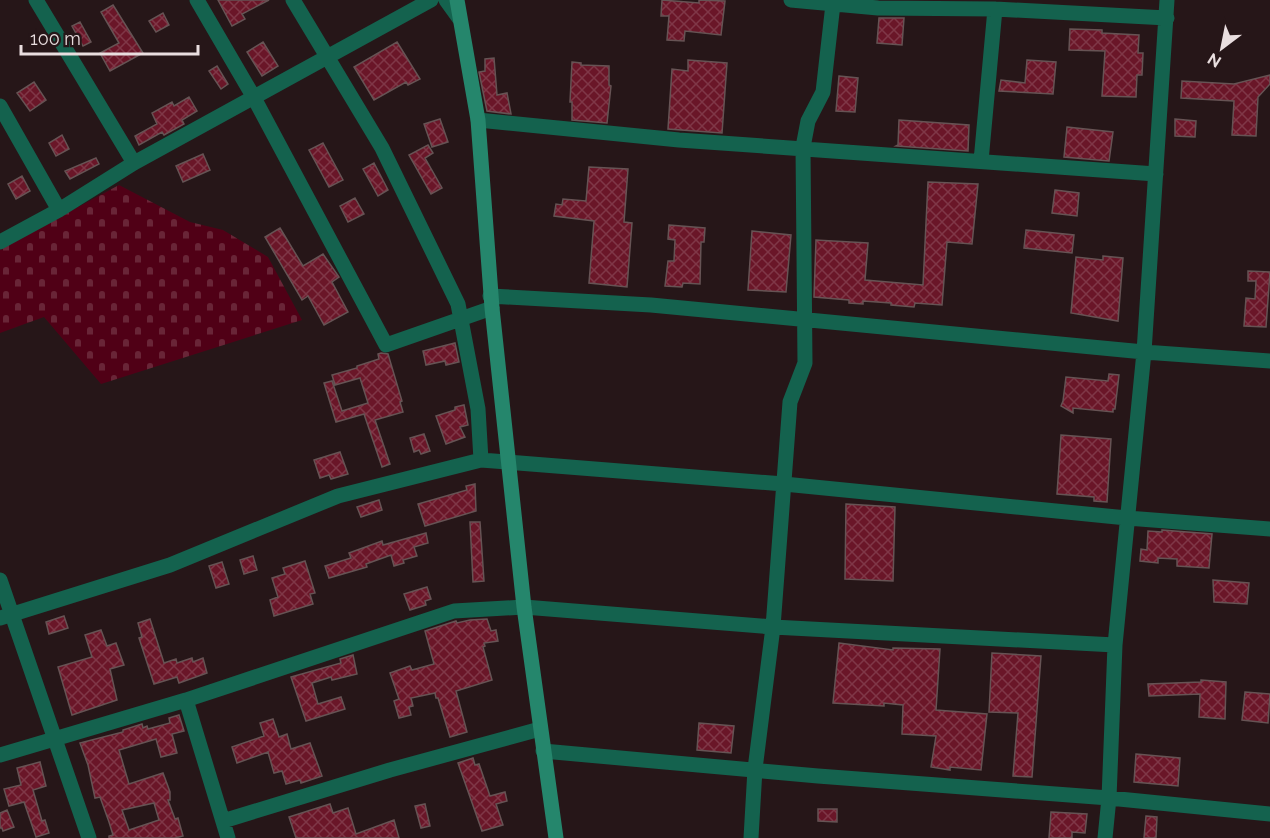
<svg xmlns="http://www.w3.org/2000/svg" width="1270" height="838" font-family="Raleway,sans-serif">
	<style>
		.cemetery { fill: url(#cemetery-stones) }
		.building { fill: url(#building-cross-hatch); stroke: #665354; stroke-width: 1.5; fill-rule: evenodd }
		.lines { fill: none; stroke-linecap: round; stroke-linejoin: round }
		.street { stroke: #14624e; stroke-width: 15 }
		.secondary { stroke: #25866c; stroke-width: 15 }
	</style>
	<defs>
		<pattern id="cemetery-stones" width="16" height="16" patternUnits="userSpaceOnUse" patternTransform="scale(1.5)"><rect width="16" height="16" fill="#500016"/><path d="M2 7V4a2 2 0 0 1 4 0v3zM10 15v-3a2 2 0 0 1 4 0v3z" fill="#692537"/></pattern>
		<pattern id="building-cross-hatch" width="8" height="8" patternUnits="userSpaceOnUse" patternTransform="scale(1.5)"><rect width="8" height="8" fill="#6a1628"/><path d="M0 0l8 8M0 8l8-8" fill="none" stroke="#7f3747"/></pattern>
	</defs>
	<rect width="100%" height="100%" fill="#261618"/>
	<path class="cemetery" d="M119 185 190 222 223 230 268 257 302 320 101 384 44 317 0 333V249Z"/>
	<path class="building" d="M218 0H269L242 14 245 19 232 26Z
		M662 0 699 3V0L725 1 721 35 685 31 684 41 667 40 669 16H661Z
		M113 5 143 53 110 71 100 53 119 43 101 12Z
		M163 13 169 25 156 32 149 21Z
		M879 18H904L902 45 877 43Z
		M80 22 91 42 83 46 72 26Z
		M1070 29 1102 30V33L1139 35 1138 53H1143L1142 75H1137L1136 97 1102 96 1105 51 1069 50Z
		M263 42 278 66 262 76 247 52Z
		M397 42 420 79 408 85 406 82 374 100 354 67Z
		M494 58 497 95 507 93 511 114 487 111 479 72 485 71V59Z
		M688 60 727 63 722 133 668 129 672 69 688 71Z
		M1027 60 1056 62 1053 94 999 91 1001 80 1025 83Z
		M572 62 581 63V65L609 66V85L611 86 607 123 572 120V102H570Z
		M217 66 228 84 221 89 209 71Z
		M1270 75V84L1258 97 1256 136 1232 135 1234 101 1181 98 1182 81 1234 84Z
		M839 76 858 78 855 112 836 111Z
		M34 82 46 100 30 111 17 93Z
		M189 97 197 111 182 120 184 124 164 135 162 132 139 145 135 136 157 124 152 113 172 102 174 106Z
		M440 119 448 142 432 147 424 124Z
		M1175 119 1196 121 1195 137 1175 136Z
		M899 120 969 125 968 151 896 146 898 145Z
		M1067 127 1113 132 1109 161 1064 157Z
		M62 135 69 149 56 156 49 143Z
		M323 143 343 180 329 187 309 150Z
		M428 145 433 153 425 158 442 188 431 194 409 155Z
		M203 154 210 170 183 182 176 166Z
		M96 158 99 164 70 179 65 171Z
		M374 163 388 190 378 196 363 169Z
		M589 167 628 169 624 222 632 223 627 287 589 283 594 221 554 216 556 204 562 205 563 199 586 201Z
		M22 176 30 191 16 199 8 184Z
		M928 182 978 184 972 244 947 242 942 305 915 303 914 307 891 305V303L863 301V304L849 303V300L814 297 816 240 868 243 865 280 923 285Z
		M1055 190 1079 193 1077 216 1052 213Z
		M355 198 364 214 348 222 340 206Z
		M669 225 705 228 704 242H701L700 284 683 283 682 287 665 286 668 261H674L675 240 668 239Z
		M280 228 303 266 323 254 339 277 332 282 348 312 324 325 308 296 302 300 265 237Z
		M1026 230 1074 235 1072 253 1024 248Z
		M752 231 791 235 786 292 748 290Z
		M1103 256 1123 258 1118 321 1071 313 1076 257 1103 260Z
		M1248 271 1270 272 1266 327 1244 326 1246 298 1255 299 1256 281H1248Z
		M455 343 459 362 446 365 445 361 426 365 423 351Z
		M381 353 388 354 402 401 400 402 403 412 375 420 390 464 382 467 364 414 336 422 324 383 332 381 342 411 368 403 360 378 335 385 332 375 357 368V366L379 359 378 354Z
		M1109 374 1119 375 1115 409H1113V412L1073 408V413L1061 406 1063 401 1066 377 1108 381Z
		M464 405 468 425 460 427 465 437 446 444 436 416 455 410V407Z
		M424 434 430 451 421 454 419 450 414 452 410 438Z
		M1061 435 1111 439 1107 502 1094 501V497L1057 494Z
		M340 452 348 474 331 479 329 475 320 478 314 460Z
		M475 484 476 511 425 526 418 504 467 490 466 486Z
		M379 500 382 510 361 517 357 507Z
		M846 504 895 507 893 581 845 579Z
		M470 522H480L484 581 473 582Z
		M1162 530 1212 534 1209 568 1177 566V559L1158 558V563L1140 561 1141 549 1147 550 1148 531 1162 532Z
		M426 533 428 543 414 547 417 556 403 560 404 563 394 566 391 555 366 564 367 567 329 578 325 566 351 558 349 553 382 541 383 545Z
		M253 556 257 570 244 574 240 560Z
		M305 561 315 593 310 594 313 604 274 616 270 600 278 597 272 578 285 574 283 568Z
		M222 562 229 584 216 588 209 566Z
		M1213 580 1249 583 1247 604 1214 602Z
		M427 587 431 599 425 601 426 605 410 610 404 594Z
		M64 616 68 628 49 634 46 622Z
		M150 619 164 663 176 659 177 663 192 658 193 662 203 658 207 673 179 683 177 677 154 684 139 638 142 637 138 623Z
		M487 619 491 631 496 630 498 641 484 643 485 646 483 647 492 680 456 691 467 732 450 737 438 698H436L435 693 411 698 413 706 409 707 411 715 399 718 394 701 399 699 390 673 410 666 412 670 434 664 425 631 456 621 457 623 470 620Z
		M101 630 107 646 116 643 124 665 110 669 117 700 72 715 58 667 92 657 85 635Z
		M839 643 893 650V648L940 649 936 710 987 714 981 770 950 767V770L931 767 936 736 902 734 903 705 884 703V706L833 703Z
		M992 653 1041 656 1032 777 1013 776 1018 713 989 712Z
		M353 655 357 674 332 680 331 677 312 683 318 704 341 697 345 709 306 721 291 677 341 663 340 659Z
		M1201 680 1226 682 1225 719 1199 717 1200 694 1149 696 1148 684 1201 682Z
		M1245 692 1270 694 1268 723 1242 720Z
		M179 715 184 731 172 734 177 753 161 757 156 739 119 750 129 784 163 773 170 792V800H168L175 819 178 818 183 836 175 838H109V836L113 835 109 822 100 797 95 798 88 765 80 743 123 732V730L142 724 143 728 147 726 148 729 170 723 169 718ZM154 803 159 820 129 830 122 810Z
		M273 719 279 737 287 734 291 749 310 743 322 776 301 783 300 780 286 784 282 771 274 773 268 752 237 763 232 747 264 736 260 723Z
		M699 723 734 726 731 753 697 750Z
		M1136 754 1180 758 1178 786 1134 782Z
		M473 758 475 765 479 764 490 796 505 792 507 801 496 804 503 825 482 831 458 763Z
		M40 762 46 786 33 790 42 821 45 820 49 833 36 837 24 802 9 806 4 789 21 785 17 768Z
		M330 804 333 813 348 808 356 834 394 820 399 838H296L289 817Z
		M425 804 430 826 421 828 415 806Z
		M818 809H837V822L818 821Z
		M7 810 14 827 3 831 2 828H0V813Z
		M1051 812 1087 814 1085 833 1072 832V838H1049Z
		M1146 816 1157 817 1156 838H1144Z"/>
	<g class="lines">
		<path class="street" d="M36 0 134 163
			M197 0 253 96 386 345 492 308
			M293 0 382 148 458 304 478 409 481 460
			M446 0 459 18
			M791 0 878 8 995 9 1167 18
			M0 106 59 210
			M478 120 679 140 1156 174
			M981 161 995 9
			M0 242 59 210 134 163 431 0
			M490 296 651 305 1144 352 1270 361
			M0 580 89 838
			M0 618 170 565 338 496 481 460 784 484 1127 518 1270 529
			M186 700 228 838
			M543 751 818 776 1109 798 1270 814
			M0 755 186 700 454 611 524 607 773 627 1115 645
			M223 821 390 770 540 729
			M751 838 755 769 773 627 790 402 805 363 803 147 808 121 823 92 833 4
			M1105 838 1109 798 1115 645 1144 352 1167 0"/>
		<path class="secondary" d="M457 0 478 120 492 308 524 607 556 838"/>
	</g>
	<g transform="translate(1222 48) rotate(212)" stroke="#261618" stroke-width="4.5" paint-order="stroke">
	<path d="M0-4.5L10 22L0 15L-10 22Z" fill="#e9dedf"/>
	<text y="-9" font-size="16" font-weight="bold" text-anchor="middle" fill="#e9dedf">N</text>
	</g>
	<path d="M21 45v9h177v-9" fill="none" stroke="#e9dedf" stroke-width="3"/>
	<text x="30" y="45" font-size="18" fill="#e9dedf" stroke="#261618" stroke-width="4.5" paint-order="stroke">100 m</text>
</svg>
